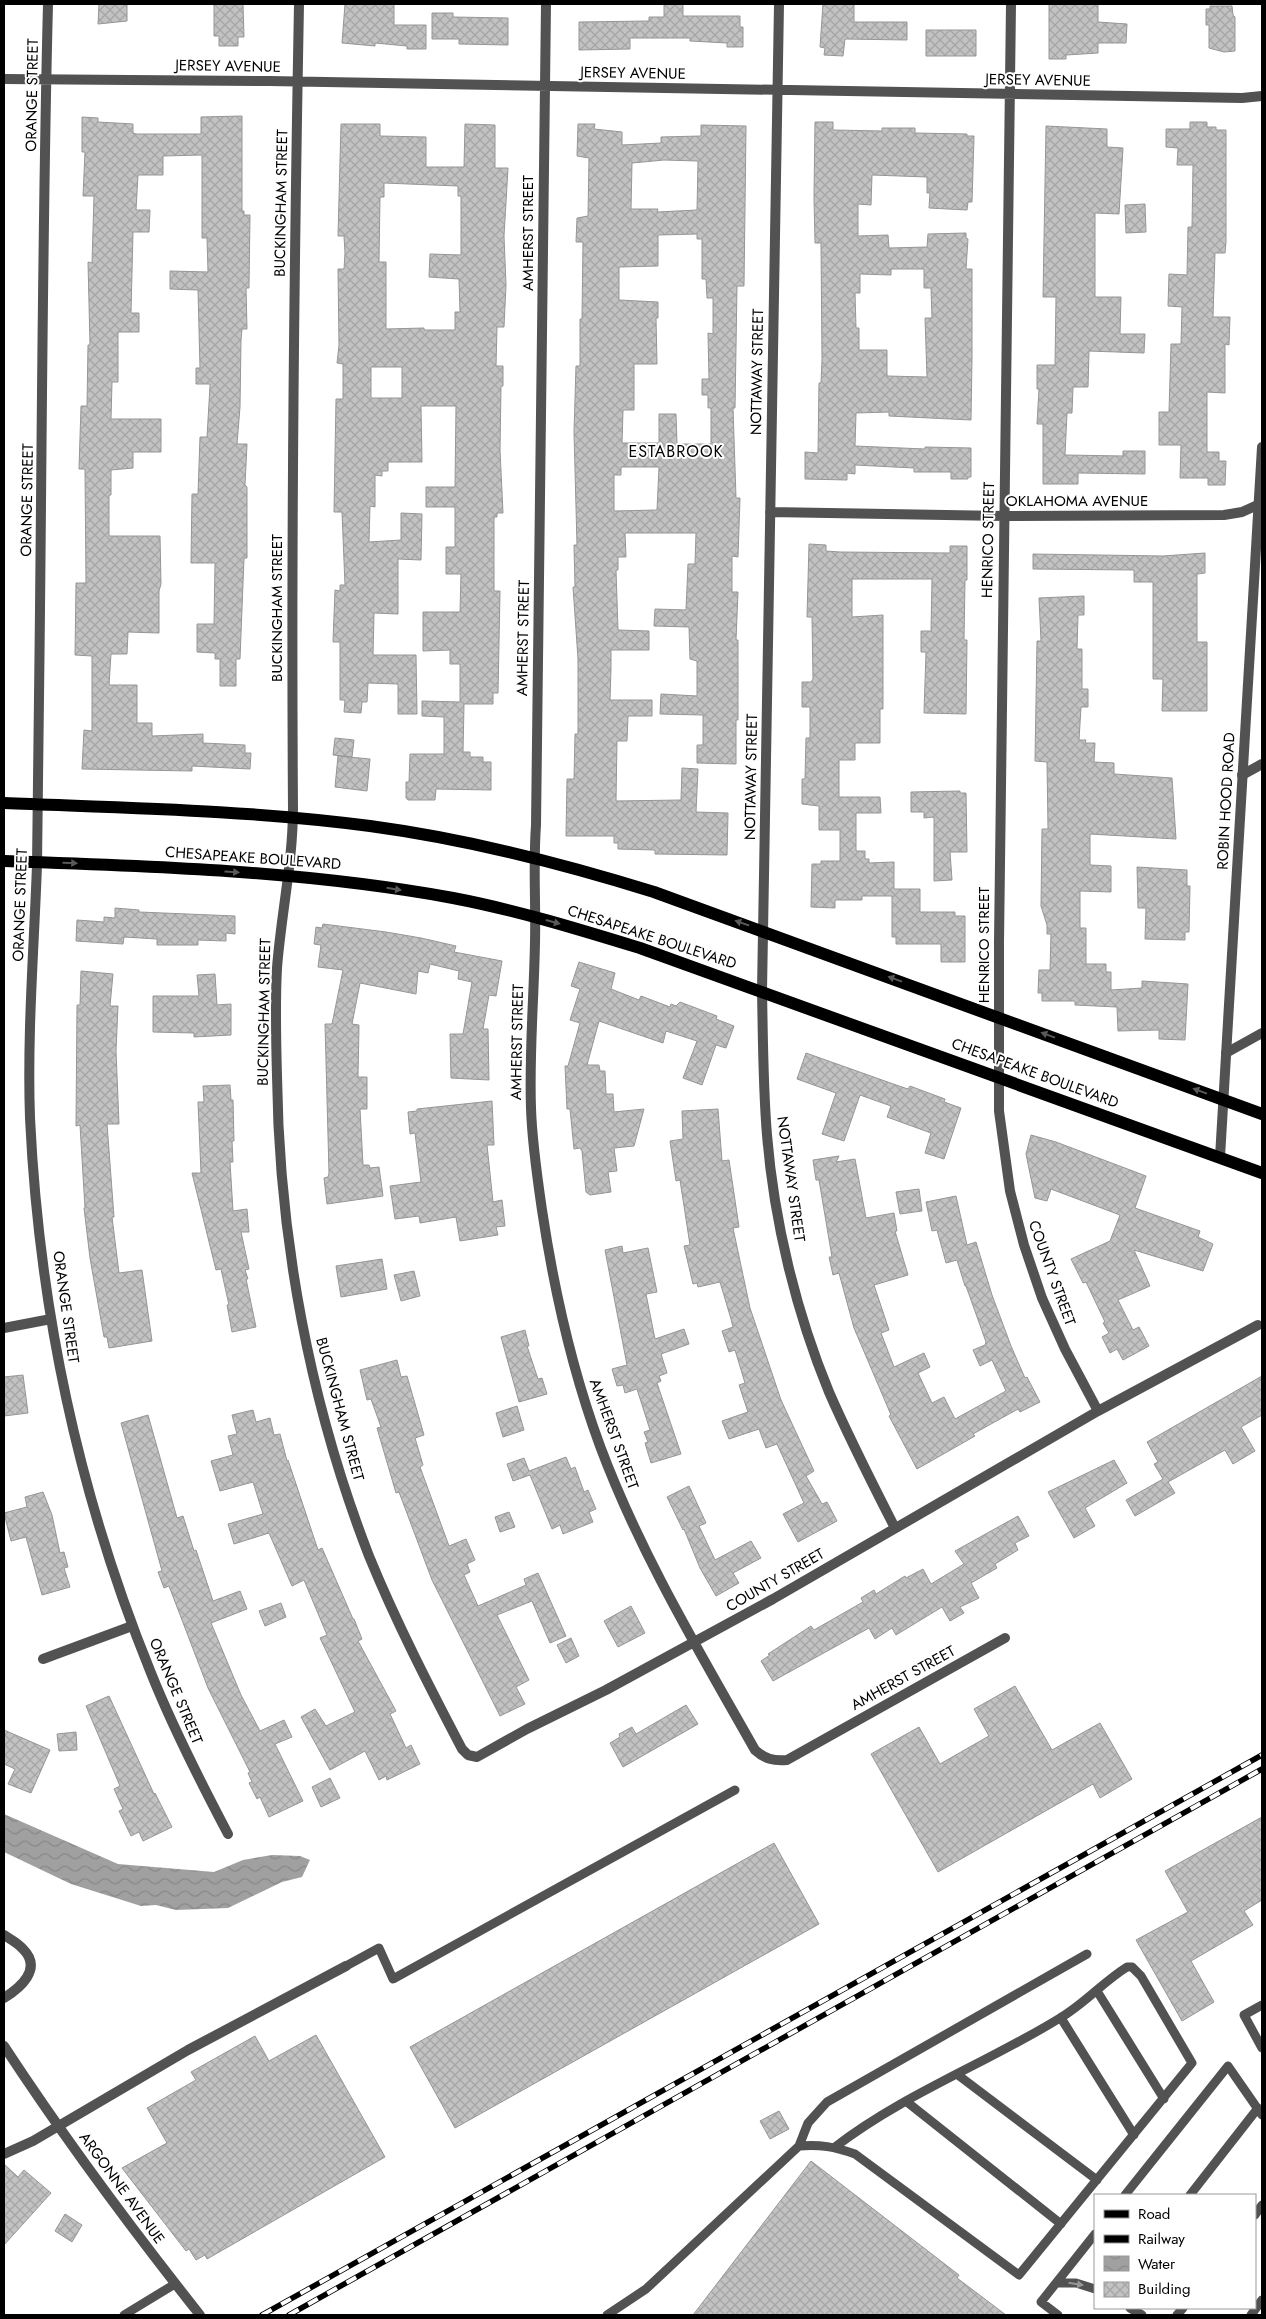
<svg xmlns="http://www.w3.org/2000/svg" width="1266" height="2319" font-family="Jost,sans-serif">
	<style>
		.water { fill: url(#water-waves) }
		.building { fill: url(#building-cross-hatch); stroke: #969696; fill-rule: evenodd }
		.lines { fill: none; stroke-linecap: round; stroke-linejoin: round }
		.service { stroke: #525252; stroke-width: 9 }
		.minor { stroke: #525252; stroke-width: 10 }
		.tertiary { stroke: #525252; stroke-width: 10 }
		.primary { stroke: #000; stroke-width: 12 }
		.rail-casing { stroke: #000; stroke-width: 5.5 }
		.rail { stroke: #fff; stroke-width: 4; stroke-dasharray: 11; stroke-linecap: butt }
		.oneway { fill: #595959 }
		.oneway2 { fill: #979797 }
		.labels { text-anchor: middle; stroke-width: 4; stroke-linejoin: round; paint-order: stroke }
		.street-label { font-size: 15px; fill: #000; stroke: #fff }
		.neighbourhood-label { font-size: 16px; letter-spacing: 1px; fill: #000; stroke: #fff }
	</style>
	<defs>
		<pattern id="water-waves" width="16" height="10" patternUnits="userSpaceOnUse" patternTransform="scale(1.25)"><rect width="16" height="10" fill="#a0a0a0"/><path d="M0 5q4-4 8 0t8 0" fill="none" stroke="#888"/></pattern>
		<pattern id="building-cross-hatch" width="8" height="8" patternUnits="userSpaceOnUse" patternTransform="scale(1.25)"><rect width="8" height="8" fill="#c2c2c2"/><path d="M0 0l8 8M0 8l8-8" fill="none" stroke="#a5a5a5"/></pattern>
	</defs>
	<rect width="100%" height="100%" fill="#fff"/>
	<path class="water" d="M4 1814 118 1864 214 1872 243 1860 272 1855 300 1856 310 1860 302 1877 282 1882 228 1908 176 1910 156 1905 141 1906 71 1884 4 1852Z"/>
	<path class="building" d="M99 4H127V21L98 24Z
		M214 4H243L244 37H238V46H219V36H214Z
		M345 4H394V25H426V49H407V46L375 43V46L342 43Z
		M664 4H683V16H740V27H743V47H727V43L690 41V38H630V49L579 50V22L649 21V17H664Z
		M823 4H854V22H907V40L845 39 843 56 824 55 825 48 820 47Z
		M1049 4H1098V22L1127 24 1126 43H1098V53L1066 55V59H1049Z
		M1210 6H1232L1233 15 1235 17V51L1224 52 1209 48V25H1206V9H1210Z
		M432 13H453V17L508 18V45L459 44V39H432Z
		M926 30H976V56H926Z
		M242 116V211H244V215H250L249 288H246L247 329H242L241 340 240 407 237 444H247L245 485 247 487V558H244L240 659H236V686H220V659H215V653L197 652V624H214L215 563H191L192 494H198L200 437H207L210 386V384H196V368H200L198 290 170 289V271L208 272 207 238H202V155L163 156V175H138L136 210H150L149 232H133L131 313H139V332H118V382H112L111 419H161V452H133V468L111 470V495H109V536H160L161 584 159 591V633L128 632 127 654H111L109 685H137V723H152V736L203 734V743L245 745V753H251L250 769 192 766V771L82 769 84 730 92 731V656L75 655 76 583H86L85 469H79L81 406H87L88 345H90L88 262 92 263 94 196H83L85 152H82V117L98 118V122L133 124V133L136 134H201V117Z
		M815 122H833V130L882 131V128H915V133L967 134V136H974L972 202H968L967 210 929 208 930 193H927V177L872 175 871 205 858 204V236L888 235 889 248 927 247 928 234 966 233V238L968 239 966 269H972V358L971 420 889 416V412L856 413 855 446 925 449V447L971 448V477H968V479H951V472H914V468L855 465V474L847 473V480L805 479V452L818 453 819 383H821L822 360 821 243H815L814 197ZM891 269H924V288H931L932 318H925L927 377 887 376V350H859V328H856L855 293H860V274L891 275Z
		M1190 122H1207V127H1216V130H1226V242L1225 253H1215L1213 317H1230L1229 345 1225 344V393L1207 392V452H1219V461H1226L1225 485H1208V478H1180L1181 445H1159V412H1169L1171 344H1181L1182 307 1168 306 1169 274 1187 275 1188 227H1192L1193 165H1177L1178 148 1166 147V129H1190Z
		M341 124H380V136L426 137V167H464L465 124 495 125V168H508L504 236 506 285 504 327H497L496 366H503V386H501L500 450 503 513H497V517H494V591H500L498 693H493V704H464L463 752H470V757H483V762H491V790L436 789 435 800H408L406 798V782H409L410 754H444V717L422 716V701L460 702V664H450V650L423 651V612H460L461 574H446V547H455V507H426V487H455L456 406H421L422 462H388V471H382V476L375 475V507L370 506 369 542 401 540V513L422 514 421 560 398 559V614L374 613 373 655H416L417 714H398V684L368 683 367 702H362L361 713 344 712 345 700H340V642H333L335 590 340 591V585H345L342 512H334L336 399H343V364L337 363 339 345 338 269H344L345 253 344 236H338ZM384 183 458 186V196H461V255L430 254 429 277 459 279 460 312H455V330H424V328L386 329V262H379L380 197H384ZM371 367H402V398H371Z
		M578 124H595L594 129 622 132V145L661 143V137L701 136V125L746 126 744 286H737L735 408H733L736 498H740L738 557 732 556V592H738L736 640H738V720H736V764L697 763V745H703V715L660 714 661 694 697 696V661L690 659 689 627 654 626 655 609 686 610 688 564H695L696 533H625L626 557H618V570H616L618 630 649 631V650H611V668L610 700H652V716H628L627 741H617L616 801 681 800 682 768 698 769 696 812 728 813 727 855 655 854V850L618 849V843H614V836H566L567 779H574L575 734H578V659L573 587H575L574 545H577L574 432 576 366H580V319H582L583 242H576L577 218 588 216 589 158 577 156ZM664 160 698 161 697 210 657 212 658 209H631L632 163ZM697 234V239H702V279H706L707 298H713V334L708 333 709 379H702V395H708V408H711V444H677L676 414H659V443H622L623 410H634V364H657L656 318H658V302L619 300V267L658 266V235ZM621 467H659L657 510 614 511V475H621Z
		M1046 126 1107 129V147L1123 148 1119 214 1095 213V297H1121L1120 334H1145L1144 353 1089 351 1088 387H1073L1072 413H1067L1065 455 1123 456V451H1145V474L1078 473V484H1043V424H1037L1039 389H1037V365H1055L1056 297H1043Z
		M1145 204 1146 232 1126 233 1125 205Z
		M809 544 826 545V551L840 552 950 553V546H967V580H965L964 640H967L966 714 924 713 926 652H921V631H931L932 579H852V617L883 615V709H880V743H855V760H839V797H880L881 813H856V851H865V859H869V863L894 862V889H920V912H955V916H965V962H941V944H896V937H892V896H862V900H835V908L811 907 812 864H821V861H840V830H819V806L802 804V779H805L806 738H810V707H802V682H811L813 679 812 617H807Z
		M1205 553V573L1197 574V642H1207V711H1162L1163 679H1153V582H1134V570L1033 569V554L1163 556Z
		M1084 596V615H1078L1077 649H1082V689H1088V707H1081L1079 740H1086L1085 743H1095L1094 762 1114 763V774L1172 778 1176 839 1090 834V865L1111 866V892L1080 891V928H1086V964H1106V972H1111V990L1142 988V981L1188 984 1185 1040 1159 1039V1030L1118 1031 1117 1007 1075 1005V1001H1042V993H1038L1039 970H1050L1051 934H1047V925L1041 906 1042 829H1048L1047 762 1035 761 1037 641H1041L1039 598Z
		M335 738 354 740 352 757 333 755Z
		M338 756 370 759 367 791 335 787Z
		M960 791V793H966L967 852H950L952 880 934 881V817L924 818V812H911V792Z
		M1137 867 1187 870V886H1190L1189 932H1185V940L1145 939 1146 908H1138Z
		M115 908 139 910V912L235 916V934L226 933V941L198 940V945H157V939L124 937 123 944 76 941 77 920 104 922V917L115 918Z
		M323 924 386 932 421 938 456 946 454 952 502 961 496 996 489 995 483 1029H488L489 1080 451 1078 450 1034H463L472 982 458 979 459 971 430 964 428 973 418 971 416 994 360 983 352 1024 359 1025 358 1077H367V1109H360L363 1165H369L370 1168 379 1167 383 1196 327 1204 324 1178 328 1177 329 1173 325 1024H332L343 970 318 967 321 945 314 944 316 927 322 928Z
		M579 962 615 973 611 989 639 1000 641 996 670 1007 671 1004 676 1006 680 1002 717 1016 716 1019 734 1026 726 1048 716 1045 702 1085 683 1078 697 1041 666 1031 663 1043 599 1021 587 1065H599L600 1071H605L606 1094H613L614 1112 644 1109 634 1146 614 1148 617 1171 608 1172 611 1192 590 1195 586 1192 582 1151 580 1148 574 1149 570 1109H567L565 1066H568L580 1023 570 1020 580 989 571 986Z
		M81 971 113 974 110 1006H118L116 1051 119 1124H107L114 1217H112L119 1273 142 1270 152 1341 109 1348 107 1337H104L90 1258 84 1208H85L80 1125 76 1126 77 1005H80Z
		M215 974 217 1005 231 1004V1035L194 1037V1033L153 1032V996H199L197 975Z
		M806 1053 899 1086 908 1089 910 1086 926 1092 945 1099 944 1102 961 1108 944 1159 925 1153 931 1133 887 1117 891 1106 860 1095 844 1141 822 1134 836 1093 797 1079Z
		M230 1085 231 1100H233L234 1141H232L233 1162H230L233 1211 247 1209 249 1232H241L249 1269 245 1270 248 1279H246L256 1327 232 1332 227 1305H229L221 1269 216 1270 192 1173H201L198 1102H204L203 1086Z
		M492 1101 494 1145H487L493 1202 502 1200 505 1226 496 1227 498 1235 460 1241 456 1217 420 1223 419 1216 395 1219 390 1186 421 1182 415 1133 410 1134 408 1112 417 1111V1109Z
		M718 1109 722 1161 729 1160 739 1227 733 1228 750 1308 781 1400 814 1471 806 1476 822 1504 827 1502 837 1521 798 1542 783 1514 804 1503 777 1444 766 1448 759 1429 729 1439 722 1421 748 1412 739 1385 745 1383 735 1350 729 1352 722 1331 733 1327 731 1319 720 1282 698 1287 697 1283 693 1284 684 1246 690 1245 680 1180 676 1181 670 1141 683 1139 682 1111Z
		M1031 1135 1056 1142 1146 1176 1135 1208 1200 1231 1198 1237 1213 1244 1203 1271 1134 1250 1150 1286 1118 1300 1133 1330 1139 1327 1149 1346 1123 1360 1117 1349 1110 1353 1102 1337 1109 1333 1103 1323 1105 1322 1086 1282 1083 1283 1071 1259 1110 1241 1120 1215 1051 1189 1047 1201 1035 1198 1026 1154Z
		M839 1156 836 1162 855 1159 866 1218 894 1213 897 1231H895L908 1275 874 1285 889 1330 881 1333 894 1367 924 1353 930 1367 918 1373 932 1403 944 1397 955 1419 1006 1391 992 1360 980 1366 973 1350 985 1345 986 1342 966 1286H965L957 1260 946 1263 937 1230 932 1231 926 1202 956 1196 967 1245 976 1242 992 1295 1011 1346 1025 1378 1027 1377 1040 1402 1020 1412 1018 1409 973 1434 975 1436 917 1469 889 1416 891 1415 854 1328 839 1273 833 1275 829 1257H832L819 1180H816L813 1160Z
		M919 1189 922 1211 900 1214 896 1192Z
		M622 1246 623 1253 648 1248 657 1292 646 1294 655 1339 684 1329 689 1344 661 1354 667 1373 659 1376 661 1381 657 1383 681 1454 651 1463 645 1443 648 1442 644 1432 650 1430 637 1389 625 1393 623 1385 617 1386 612 1369 627 1365 605 1250Z
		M382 1259 387 1289 341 1297 336 1266Z
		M414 1271 420 1296 401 1301 394 1275Z
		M525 1330 529 1346H527L538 1379 542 1378 547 1394 519 1402 501 1337Z
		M397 1360 401 1377 407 1376 424 1435 415 1438 423 1465 420 1467 449 1546 466 1539 475 1560 467 1564 470 1572 464 1575 478 1606 526 1585 524 1579 538 1573 566 1636 550 1643 532 1601 497 1615 529 1680 516 1687 525 1704 500 1716 432 1580 399 1492 396 1493 377 1428 381 1427 371 1399 367 1400 360 1370Z
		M23 1375 28 1413 4 1416V1377Z
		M1262 1376V1415L1241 1427 1255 1451 1233 1464 1225 1450 1168 1482 1175 1493 1135 1516 1126 1500 1163 1479 1154 1464 1158 1462 1147 1442Z
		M517 1406 524 1430 503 1437 496 1413Z
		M253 1410 256 1422 270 1418 274 1435 280 1434 287 1461 288 1460 318 1550 322 1548 353 1619H354L362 1639 358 1641 396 1711 390 1714 406 1748 411 1745 420 1764 387 1780 386 1776 379 1780 365 1751 330 1770 301 1717 315 1709 326 1726 355 1712 320 1638 327 1635 304 1580 292 1586 269 1533 234 1544 228 1524 263 1514 253 1482 220 1491 211 1461 233 1455 228 1436 237 1434 232 1415Z
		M148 1415 177 1518 183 1516 194 1551 196 1550 213 1601 240 1591 247 1609 211 1623 241 1695 260 1731 284 1720 292 1737 275 1744 303 1801 269 1817 260 1797 257 1799 249 1783 252 1782 248 1773 250 1772 208 1688 169 1586 164 1588 158 1572 162 1571 121 1423Z
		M566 1457 571 1469 575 1467 584 1492 588 1490 596 1509 589 1512 593 1522 563 1534 560 1525 552 1529 530 1475 513 1481 507 1464 524 1458 529 1471Z
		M1114 1460 1127 1483 1085 1508 1095 1526 1074 1538 1048 1492Z
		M689 1486 706 1523 699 1526 715 1560 751 1541 761 1558 733 1573 739 1583 716 1596 700 1568 684 1529 683 1530 667 1497Z
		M43 1492 52 1515 60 1553 64 1552 68 1567 64 1568 70 1587 42 1595 26 1537 11 1541 4 1513 27 1507 25 1497Z
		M509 1512 515 1527 500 1532 495 1517Z
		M1018 1516 1029 1536 1015 1543 1018 1550 995 1564 997 1568 971 1583 979 1598 960 1607 964 1613 950 1621 942 1607 896 1635 892 1628 875 1639 869 1628 773 1681 761 1661 770 1655 768 1654 811 1626 814 1630 863 1602 861 1598 874 1590 876 1594 905 1576 906 1578 923 1569 931 1584 964 1564 955 1551Z
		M281 1603 286 1617 265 1626 259 1611Z
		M631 1606 645 1633 618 1647 604 1621Z
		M571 1638 579 1656 566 1663 557 1645Z
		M1015 1686 1052 1750 1100 1723 1132 1779 1100 1798 1093 1784 938 1872 871 1754 919 1727 940 1764 989 1736 974 1709Z
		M109 1696 154 1794 155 1793 172 1827 143 1841 139 1832 131 1836 119 1811 123 1809 114 1789 120 1786 86 1706Z
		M686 1705 698 1724 623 1767 610 1743 620 1737 619 1734 632 1727 636 1734Z
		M4 1730 50 1750 31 1793 8 1784 15 1769 4 1764Z
		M76 1732 77 1750 59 1751 57 1734Z
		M330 1778 340 1798 321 1807 312 1787Z
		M1262 1817V1900L1244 1911 1253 1925 1191 1961 1214 2002 1182 2021 1136 1940 1188 1912 1165 1871Z
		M774 1843 819 1924 455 2128 410 2047Z
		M316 2035 385 2157 207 2259 205 2255 196 2260 189 2249 186 2251 122 2168 167 2143 147 2108 196 2080 191 2072 255 2036 269 2061Z
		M779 2111 789 2129 770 2139 760 2121Z
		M811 2161 959 2275 957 2278 1006 2315H693Z
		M4 2164 18 2177 24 2170 51 2193 4 2245Z
		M65 2214 82 2225 72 2242 55 2231Z"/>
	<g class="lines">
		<path class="service" d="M346 1966 379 1948 393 1979 735 1790
			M1097 1991 1164 2099
			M1262 2005 1244 2015 1262 2048
			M1061 2018 1134 2135
			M958 2075 1097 2180
			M907 2102 1061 2224
			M799 2146 808 2123 827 2102 1087 1954
			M1125 2195 1228 2066 1262 2115
			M1190 2195 1258 2108
			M1255 2215 1262 2205
			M1056 2283H1076L1095 2289
			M1130 2308 1142 2315
			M124 2315 175 2284
			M607 2315 646 2289 799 2146C820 2144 835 2147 855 2154L1019 2275 1192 2063 1141 1976 1132 1967H1127C1103 1982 1084 2004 1060 2018 987 2063 904 2094 835 2147
			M1058 2315 1041 2302 1095 2234
			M1177 2315 1183 2308
			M1251 2315 1262 2300"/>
		<path class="minor" d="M48 4C42 235 42 466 39 697 38 753 38 809 37 865 34 949 27 1034 30 1118 39 1308 79 1496 151 1673 173 1728 200 1781 228 1834
			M299 4C294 272 291 540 293 808 293 862 281 915 277 968 275 1004 276 1040 277 1076 279 1239 310 1404 369 1556 396 1622 429 1686 462 1749L468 1755 477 1757 527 1729 606 1690 773 1599 1098 1411 1258 1325
			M546 4 536 825C533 865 536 903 535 942 534 998 529 1053 531 1108 532 1142 537 1176 542 1210 554 1290 572 1370 600 1446 640 1553 699 1651 755 1750 765 1759 773 1761 787 1760L1005 1638
			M779 4 762 991C763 1039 763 1088 767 1135 774 1221 796 1312 829 1392 849 1438 872 1483 895 1528
			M1011 4 999 942V1111L1010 1191 1024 1245 1042 1298 1065 1349 1098 1411
			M4 79 269 81 1242 98 1262 96
			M770 512 1004 516 1224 515 1242 512 1262 503
			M1242 775 1262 764
			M1226 1053 1262 1033
			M4 1328 51 1319
			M43 1659 132 1626
			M4 1935C10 1939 18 1943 23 1949 43 1969 20 1988 4 1998
			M4 2046C65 2139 131 2228 200 2315
			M4 2154 33 2141 188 2050 346 1966"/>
		<path class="tertiary" d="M1220 1157 1262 447"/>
		<path class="primary" d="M4 803C126 808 249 810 370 826 467 839 561 863 654 892L1262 1114
			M4 861C154 866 305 871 453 898 516 910 578 929 640 948L1262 1173"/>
		<defs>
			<path id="rail" d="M262 2315 1262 1755
				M289 2315 1262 1769"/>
		</defs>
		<use href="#rail" class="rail-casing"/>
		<use href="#rail" class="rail"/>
	</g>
	<defs><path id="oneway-solid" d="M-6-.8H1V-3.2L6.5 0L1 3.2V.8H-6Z" transform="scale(1.25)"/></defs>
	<g class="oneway">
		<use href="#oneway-solid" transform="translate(70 863) rotate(2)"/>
		<use href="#oneway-solid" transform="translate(232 872) rotate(4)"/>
		<use href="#oneway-solid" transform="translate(394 889) rotate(9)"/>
		<use href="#oneway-solid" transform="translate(553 922) rotate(15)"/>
		<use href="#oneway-solid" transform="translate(742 923) rotate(-161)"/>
		<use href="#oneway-solid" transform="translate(895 979) rotate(-160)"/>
		<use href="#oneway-solid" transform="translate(1048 1035) rotate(-160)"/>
		<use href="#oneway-solid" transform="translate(1200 1091) rotate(-160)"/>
	</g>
	<use class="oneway2" href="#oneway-solid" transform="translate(1076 2284) rotate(9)"/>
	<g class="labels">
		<g class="street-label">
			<text transform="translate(228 66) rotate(1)" y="5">JERSEY AVENUE</text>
			<text transform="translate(633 73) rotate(1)" y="5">JERSEY AVENUE</text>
			<text transform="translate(1038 80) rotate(1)" y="5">JERSEY AVENUE</text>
			<text transform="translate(32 95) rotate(-89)" y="5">ORANGE STREET</text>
			<text transform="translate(281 203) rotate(-89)" y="5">BUCKINGHAM STREET</text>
			<text transform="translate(528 233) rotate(-90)" y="5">AMHERST STREET</text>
			<text transform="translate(757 372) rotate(-89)" y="5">NOTTAWAY STREET</text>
			<text transform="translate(27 500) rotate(-89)" y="5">ORANGE STREET</text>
			<text x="1077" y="506">OKLAHOMA AVENUE</text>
			<text transform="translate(988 540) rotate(-89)" y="5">HENRICO STREET</text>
			<text transform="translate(277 608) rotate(-90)" y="5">BUCKINGHAM STREET</text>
			<text transform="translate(523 638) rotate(-89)" y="5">AMHERST STREET</text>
			<text transform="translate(751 777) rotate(-89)" y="5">NOTTAWAY STREET</text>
			<text transform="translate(1226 801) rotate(-87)" y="5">ROBIN HOOD ROAD</text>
			<text transform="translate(253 858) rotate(4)" y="5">CHESAPEAKE BOULEVARD</text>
			<text transform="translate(20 905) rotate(-88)" y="5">ORANGE STREET</text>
			<text transform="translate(652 937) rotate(18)" y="5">CHESAPEAKE BOULEVARD</text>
			<text transform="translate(984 945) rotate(-90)" y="5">HENRICO STREET</text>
			<text transform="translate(264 1012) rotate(-89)" y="5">BUCKINGHAM STREET</text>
			<text transform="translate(517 1042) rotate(-89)" y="5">AMHERST STREET</text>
			<text transform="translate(1035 1073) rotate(20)" y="5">CHESAPEAKE BOULEVARD</text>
			<text transform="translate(791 1179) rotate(82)" y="5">NOTTAWAY STREET</text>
			<text transform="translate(1052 1273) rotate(70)" y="5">COUNTY STREET</text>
			<text transform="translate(66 1307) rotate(82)" y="5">ORANGE STREET</text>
			<text transform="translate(340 1409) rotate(75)" y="5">BUCKINGHAM STREET</text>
			<text transform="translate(614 1434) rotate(70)" y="5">AMHERST STREET</text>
			<text transform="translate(775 1580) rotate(-30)" y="5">COUNTY STREET</text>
			<text transform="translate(903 1678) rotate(-29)" y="5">AMHERST STREET</text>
			<text transform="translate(176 1691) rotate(67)" y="5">ORANGE STREET</text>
			<text transform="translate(122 2188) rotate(54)" y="5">ARGONNE AVENUE</text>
		</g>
		<g class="neighbourhood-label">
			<text x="676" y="457">ESTABROOK</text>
		</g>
	</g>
	<rect width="1266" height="2319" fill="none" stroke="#000000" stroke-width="10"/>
	<rect x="1094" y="2194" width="162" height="115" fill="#ffffff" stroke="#999999"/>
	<rect x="1104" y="2210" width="25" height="8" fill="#000000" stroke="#999999"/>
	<text x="1138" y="2219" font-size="15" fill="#000000">Road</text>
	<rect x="1104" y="2235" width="25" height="8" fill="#000000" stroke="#999999"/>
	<text x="1138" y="2244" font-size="15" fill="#000000">Railway</text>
	<rect x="1104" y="2256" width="25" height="15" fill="url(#water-waves)" stroke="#999999"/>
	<text x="1138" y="2269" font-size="15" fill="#000000">Water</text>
	<rect x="1104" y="2282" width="25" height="15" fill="url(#building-cross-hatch)" stroke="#999999"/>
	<text x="1138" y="2294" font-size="15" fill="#000000">Building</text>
</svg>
